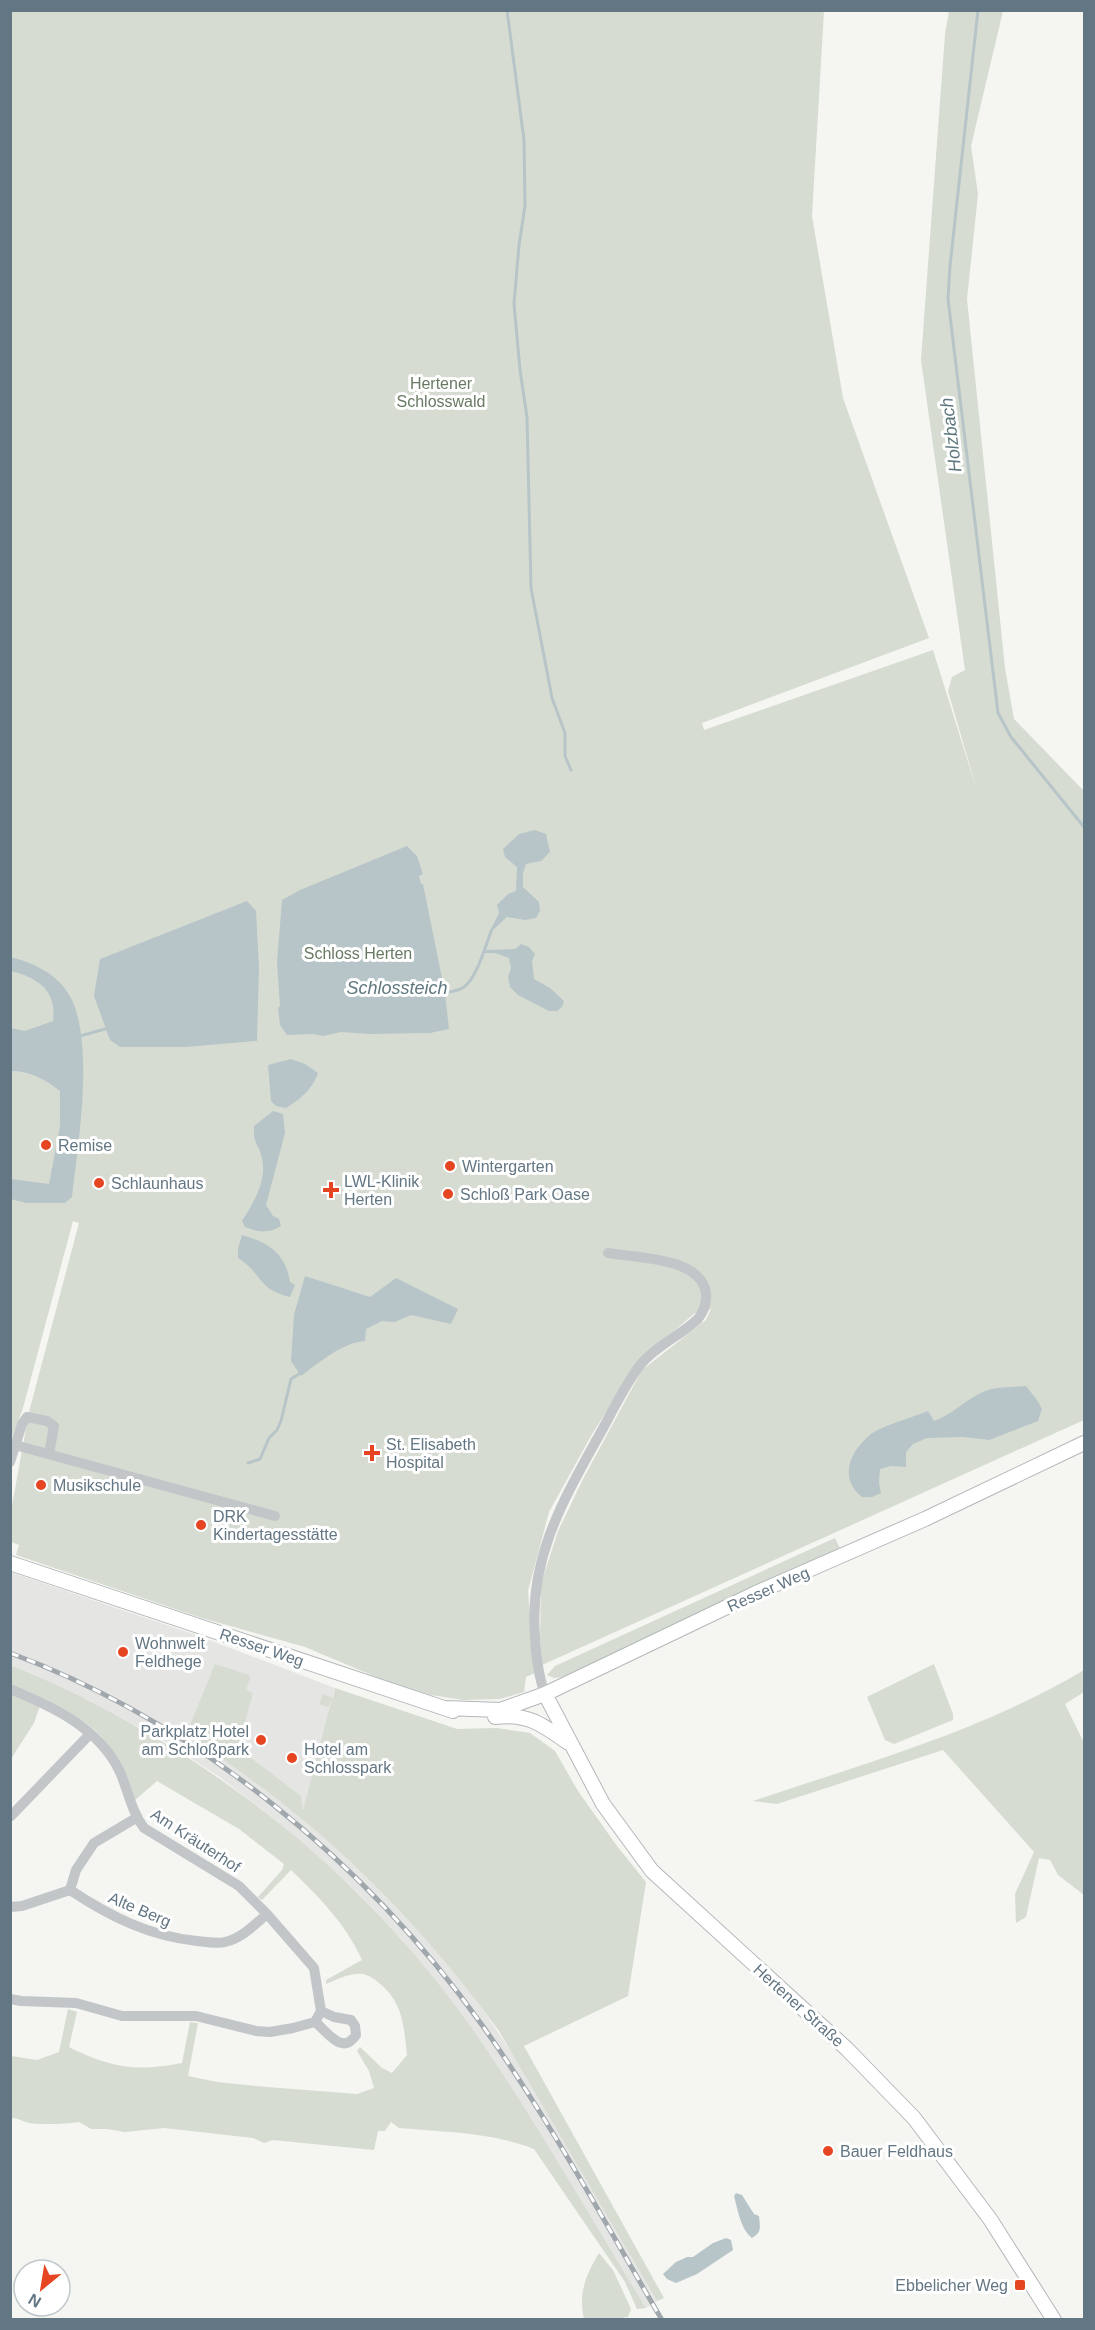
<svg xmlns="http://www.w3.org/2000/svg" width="1095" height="2330" font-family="Helvetica,sans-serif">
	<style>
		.built { fill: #e5e6e4 }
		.green { fill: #d6dcd2 }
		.water { fill: #b7c5c8 }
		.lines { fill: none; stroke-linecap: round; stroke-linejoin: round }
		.stream { stroke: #b7c5c8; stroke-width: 3 }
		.major-casing { stroke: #b3b8bb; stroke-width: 16 }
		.minor { stroke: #c2c6c9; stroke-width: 10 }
		.major { stroke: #fff; stroke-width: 14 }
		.rail-casing { stroke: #a0a8ad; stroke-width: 5 }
		.rail { stroke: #fff; stroke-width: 3; stroke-dasharray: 9; stroke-linecap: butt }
		.poi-dot { fill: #e54521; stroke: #fff; stroke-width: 2 }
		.labels { text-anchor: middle; stroke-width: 6; stroke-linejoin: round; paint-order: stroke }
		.park-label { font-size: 16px; fill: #687a62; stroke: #fff }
		.poi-label { font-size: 16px; fill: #637683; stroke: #fff; text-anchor: start }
		.street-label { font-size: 16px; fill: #637683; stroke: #fff }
		.water-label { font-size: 18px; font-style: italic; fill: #5f787f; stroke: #fff }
	</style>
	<rect width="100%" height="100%" fill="#f5f5f1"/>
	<path class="built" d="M10 1572 196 1635 335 1688 303 1813 245 1773 278 1797 371 1879 430 1942 471 1992 520 2065 657 2301 646 2308 535 2128 466 2020 403 1941 360 1895 268 1814 218 1776 169 1744 92 1702 36 1675 11 1665Z"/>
	<path class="green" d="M10 11H824L812 216 843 398 929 638 702 723 704 730 933 650 978 794 948 691 952 677 965 670 921 360 945 34 949 11H1003L971 146 978 194 967 299 1005 668 1014 719 1084 791V1420L542 1665 540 1637 541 1584 558 1531 583 1479 642 1370 706 1320 711 1309 695 1313 637 1362 591 1436 549 1512 528 1591 535 1673 526 1677 524 1692 500 1699 463 1700 431 1695 388 1682 305 1647 202 1618 16 1555 19 1545 11 1542V1511L29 1412 79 1223 73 1221 23 1408 11 1440Z
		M835 1538 840 1548 563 1677 554 1678 547 1675 555 1666Z
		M215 1664 249 1675 250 1678 246 1690 253 1693 238 1748 301 1796 303 1811 332 1698 328 1707 319 1704 323 1694 333 1698 335 1688 457 1729 497 1728 530 1733 555 1751 578 1791 617 1846 646 1882 628 1996 524 2046 664 2298 657 2301 499 2031C412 1911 311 1814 186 1735Z
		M934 1664 953 1714V1720L894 1744 885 1740 867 1697Z
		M10 1665C50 1680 87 1699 123 1719 258 1793 376 1895 466 2020 531 2112 587 2212 646 2308L637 2309 625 2282 534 2149C491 2132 444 2132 399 2128L391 2122 385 2131H378L374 2150 273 2140 264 2143 253 2138 164 2128 125 2132 107 2129H91L79 2122C67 2124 41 2125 29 2123 22 2121 18 2118 11 2118V2056L37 2060 59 2052 68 2009 77 2012 69 2047C111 2068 136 2072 182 2063L190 2022 198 2023 188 2076 217 2082 267 2087 357 2094 374 2088 369 2071 357 2051 360 2047 382 2068 392 2073 407 2055C404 2026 403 2002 379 1983 373 1978 365 1973 358 1974 347 1974 336 1980 326 1984V1980L362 1960C346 1924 319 1897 291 1870L262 1900 258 1897 282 1870 284 1864 239 1829 157 1781 134 1801C125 1783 118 1759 106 1742 85 1714 41 1701 11 1686Z
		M1084 1670V1692L1065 1704 1084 1743V1895L1058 1875 1050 1860 1039 1858 1026 1917 1016 1923 1015 1894 1034 1852 943 1750 777 1804 753 1801C865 1763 982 1731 1084 1670Z
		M11 1693 40 1706 34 1723 11 1759Z
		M599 2253 613 2270 631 2309 628 2317 615 2319H584C578 2293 586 2275 599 2253Z"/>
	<path class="water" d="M535 830 546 834 550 852 541 861 526 864 523 873V887L539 902 540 911 536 918 525 920 507 917 494 929H491L499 913 497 905 508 894 516 891 517 867 505 857 503 849 519 834Z
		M407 846 417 856 423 874 419 876 421 884H423L445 993 449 1029 430 1033 369 1034 341 1032 323 1036 313 1034 287 1035 280 1025 278 1008 280 1006 277 962 282 900 300 890Z
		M247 901 256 911 259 967 257 1041 185 1047H120L110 1040 94 996 100 959Z
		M521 944 529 947 535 954 532 961 534 979 550 988 564 1001 562 1007 557 1011H549L518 995 510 987 508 977 511 968 509 958 495 953H485L486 950 515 949Z
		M10 957C35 963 60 975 72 1000 94 1049 78 1144 72 1197L65 1203H26L11 1199V1179L49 1184 60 1126V1091C45 1079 30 1071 11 1071V1028L25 1031 53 1021C57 990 38 978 11 971Z
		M291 1059 305 1064 318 1073C313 1089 299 1100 286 1108L276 1106 271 1101 268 1065Z
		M273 1111 283 1114 285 1133 266 1205 273 1216 279 1219 281 1226C268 1234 259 1232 245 1227L242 1221C254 1202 267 1181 262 1158 258 1142 253 1145 254 1126Z
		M242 1235C268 1242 286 1254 290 1282L295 1285 290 1297C257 1289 263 1274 238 1258V1249Z
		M305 1276 370 1297 396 1278 458 1309 451 1324 411 1315 395 1322 382 1321 366 1329 365 1341C341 1343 319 1363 301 1376L291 1361 294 1315Z
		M1026 1386 1037 1400 1042 1409 1038 1421 989 1440 963 1437 927 1438 913 1444 906 1452V1467L891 1466 880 1469 879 1483 881 1493 872 1497H862C838 1478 850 1451 871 1434 882 1426 913 1417 928 1411L934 1421C955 1414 970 1394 992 1389 1003 1387 1015 1387 1026 1386Z
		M736 2193 742 2195 754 2214 759 2216C760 2227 762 2232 752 2238 740 2228 738 2210 734 2196Z
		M726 2238 731 2240 733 2250 697 2274 676 2283 667 2279 663 2274 676 2262 687 2257H693L713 2243Z"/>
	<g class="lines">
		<path class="stream" d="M507 10 524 140 525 206 519 245 514 304 520 370 527 417 531 588 552 698 565 733V756L571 770
			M978 10 950 266 948 299 998 713 1011 737 1084 827
			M445 993C451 991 459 991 464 987 477 978 486 944 492 929
			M80 1036 105 1029
			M248 1463 260 1459 269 1438 277 1430 281 1421 291 1379 299 1374"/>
		<defs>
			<path id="major" d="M10 1563 453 1711
				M545 1694 603 1804 652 1871 847 2049 914 2118 990 2219 1054 2320
				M445 1708 500 1710 545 1694 756 1593 925 1519 1084 1443
				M495 1717C527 1713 542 1724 567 1742"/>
		</defs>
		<use href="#major" class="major-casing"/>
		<path class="minor" d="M15 1445 275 1516
			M10 1462 22 1424 27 1417 47 1421 54 1426 49 1454
			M10 1689C51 1706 98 1727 119 1770 128 1789 131 1811 144 1828L239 1886 267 1914 314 1968 321 2011
			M545 1694C538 1675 536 1657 535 1636 529 1560 561 1504 597 1439 611 1415 623 1387 641 1364 657 1345 680 1336 698 1319 704 1311 707 1303 706 1293 701 1257 636 1258 608 1253
			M11 1816 90 1734
			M70 1890C111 1917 149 1936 197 1941 206 1942 217 1944 225 1942 242 1938 254 1925 267 1914
			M10 1907 22 1906 70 1890 76 1870 94 1843 136 1818
			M10 1999 21 2001 76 2003 122 2016H196L256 2031 270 2032 293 2028 315 2022 321 2011 334 2017 351 2020 355 2026 356 2035C342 2056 328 2032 315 2022"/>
		<use href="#major" class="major"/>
		<defs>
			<path id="rail" d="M10 1653C197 1722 367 1864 482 2025 549 2119 604 2221 662 2320"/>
		</defs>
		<use href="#rail" class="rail-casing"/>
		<use href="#rail" class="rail"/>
	</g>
	<g class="poi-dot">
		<circle cx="46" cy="1145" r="6"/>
		<circle cx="450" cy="1166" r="6"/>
		<circle cx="99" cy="1183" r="6"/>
		<path d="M328 1181h6v6h6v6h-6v6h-6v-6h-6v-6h6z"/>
		<circle cx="448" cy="1194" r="6"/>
		<path d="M369 1444h6v6h6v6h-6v6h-6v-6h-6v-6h6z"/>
		<circle cx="41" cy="1485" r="6"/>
		<circle cx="201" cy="1525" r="6"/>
		<circle cx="123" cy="1652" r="6"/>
		<circle cx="261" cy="1740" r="6"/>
		<circle cx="292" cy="1758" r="6"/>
		<circle cx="828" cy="2151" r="6"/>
		<rect x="1014" y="2279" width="12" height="12" rx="3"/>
	</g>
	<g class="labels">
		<g class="park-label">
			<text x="441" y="389">Hertener<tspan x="441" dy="18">Schlosswald</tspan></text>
			<text x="358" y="959">Schloss Herten</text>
		</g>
		<g class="poi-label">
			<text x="58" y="1151">Remise</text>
			<text x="462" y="1172">Wintergarten</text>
			<text x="344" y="1187">LWL-Klinik<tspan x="344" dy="18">Herten</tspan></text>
			<text x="111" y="1189">Schlaunhaus</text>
			<text x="460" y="1200">Schloß Park Oase</text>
			<text x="386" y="1450">St. Elisabeth<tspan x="386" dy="18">Hospital</tspan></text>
			<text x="53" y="1491">Musikschule</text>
			<text x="213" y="1522">DRK<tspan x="213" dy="18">Kindertagesstätte</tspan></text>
			<text x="135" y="1649">Wohnwelt<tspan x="135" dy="18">Feldhege</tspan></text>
			<text x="249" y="1737" text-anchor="end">Parkplatz Hotel<tspan x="249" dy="18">am Schloßpark</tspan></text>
			<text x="304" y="1755">Hotel am<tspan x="304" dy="18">Schlosspark</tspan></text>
			<text x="840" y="2157">Bauer Feldhaus</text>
			<text x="1008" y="2291" text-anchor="end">Ebbelicher Weg</text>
		</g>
		<g class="street-label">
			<text transform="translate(768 1589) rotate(-24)" y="6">Resser Weg</text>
			<text transform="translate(262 1647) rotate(19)" y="6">Resser Weg</text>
			<text transform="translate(196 1840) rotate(33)" y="6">Am Kräuterhof</text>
			<text transform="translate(140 1909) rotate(23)" y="6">Alte Berg</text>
			<text transform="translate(799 2005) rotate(42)" y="6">Hertener Straße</text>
		</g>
		<g class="water-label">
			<text transform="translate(951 435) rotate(-97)" y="6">Holzbach</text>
			<text x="397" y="994">Schlossteich</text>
		</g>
	</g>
	<rect width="1095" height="2330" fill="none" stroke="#637683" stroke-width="24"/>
	<g transform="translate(42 2288) rotate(210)"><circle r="28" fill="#ffffff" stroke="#c1c8cd" stroke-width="1.5"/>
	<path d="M0-4.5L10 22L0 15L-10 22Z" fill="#e54521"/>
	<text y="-9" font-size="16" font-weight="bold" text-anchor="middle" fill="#637683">N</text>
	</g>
</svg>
